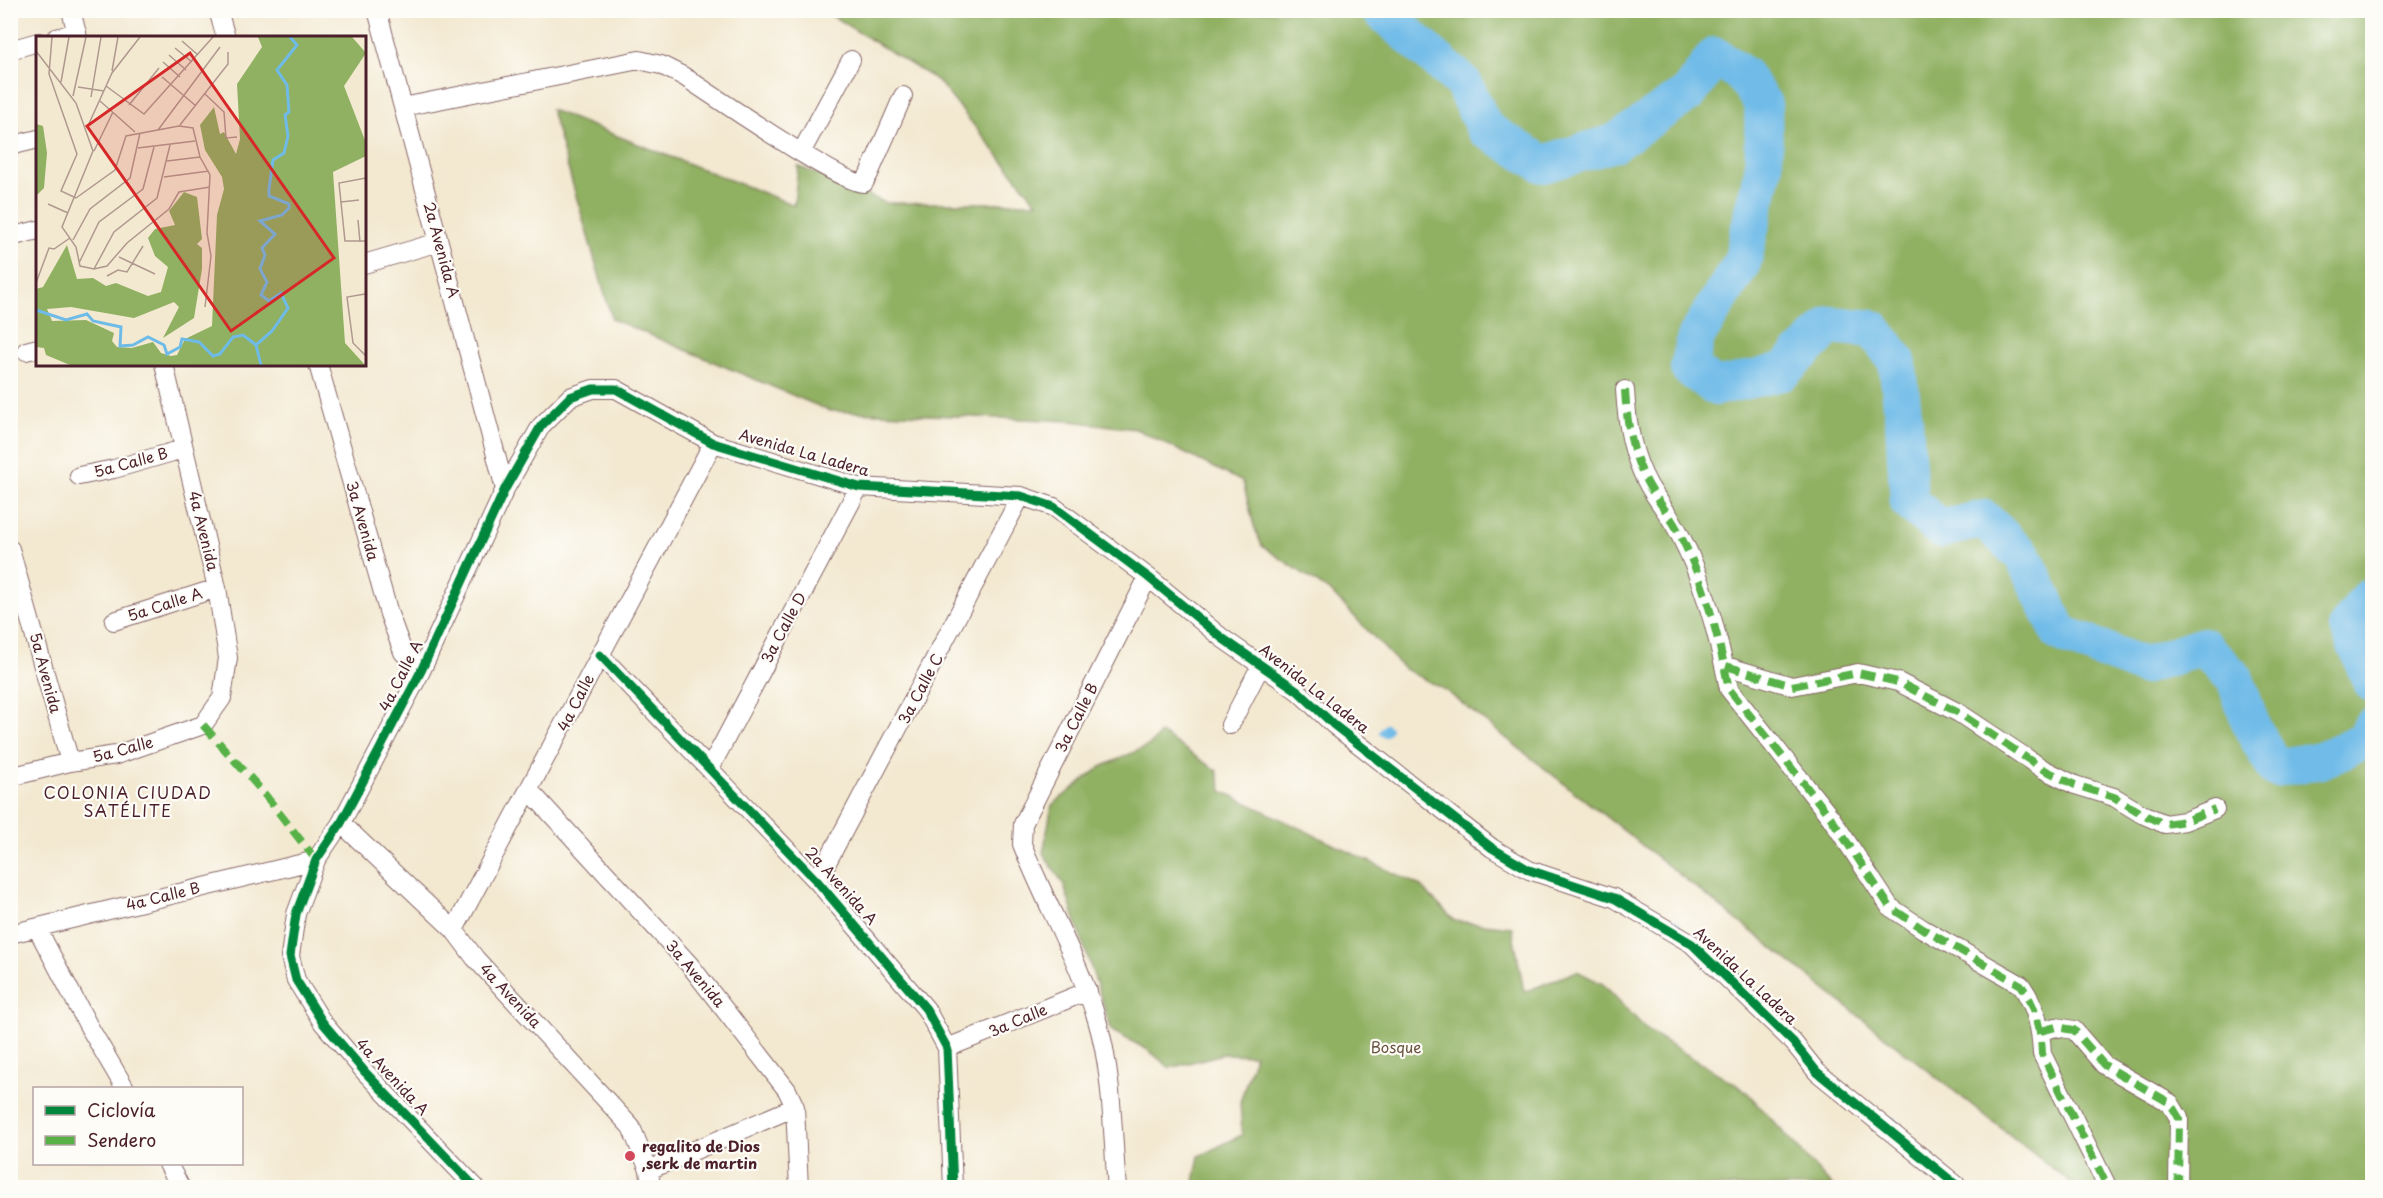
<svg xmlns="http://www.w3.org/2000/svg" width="2383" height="1198" font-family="'Playpen Sans',sans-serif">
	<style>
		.forest { fill: #90b062; stroke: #6d6846; stroke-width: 1.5 }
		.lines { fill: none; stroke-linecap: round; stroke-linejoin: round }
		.stream { stroke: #6fbbe8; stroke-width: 6 }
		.river { stroke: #6fbbe8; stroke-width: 38 }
		.street-casing { stroke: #856565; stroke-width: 20 }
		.street { stroke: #fff; stroke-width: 18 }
		.quiet { stroke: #57b146; stroke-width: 8; stroke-dasharray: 15 8; stroke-linecap: butt }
		.cycleway-casing { stroke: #fdfcf7; stroke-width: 13 }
		.cycleway { stroke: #00873e; stroke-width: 9 }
		.poi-dot { fill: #d1495b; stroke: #fdfcf7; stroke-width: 2 }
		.labels { text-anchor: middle; stroke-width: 4.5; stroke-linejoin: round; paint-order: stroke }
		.street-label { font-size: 15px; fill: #4a1f2b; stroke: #fdfcf7 }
		.park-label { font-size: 15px; fill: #6a5340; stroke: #fdfcf7 }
		.poi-label { font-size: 15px; font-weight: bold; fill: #4a1f2b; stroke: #fdfcf7; text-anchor: start }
		.neighbourhood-label { font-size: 16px; letter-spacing: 1.5px; fill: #4a1f2b; stroke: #fdfcf7 }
		.inset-river { fill: none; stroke: #6fbbe8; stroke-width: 3 }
		.inset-road { fill: none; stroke: #af988e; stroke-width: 1.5 }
		.view { fill: #d62828; fill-opacity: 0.15; stroke: #d62828; stroke-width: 3 }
		.inset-edge { fill: none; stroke: #4a1f2b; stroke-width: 3 }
	</style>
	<rect width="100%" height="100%" fill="#fdfcf7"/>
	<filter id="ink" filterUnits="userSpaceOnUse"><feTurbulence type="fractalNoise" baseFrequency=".0167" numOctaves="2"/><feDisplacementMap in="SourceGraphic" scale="12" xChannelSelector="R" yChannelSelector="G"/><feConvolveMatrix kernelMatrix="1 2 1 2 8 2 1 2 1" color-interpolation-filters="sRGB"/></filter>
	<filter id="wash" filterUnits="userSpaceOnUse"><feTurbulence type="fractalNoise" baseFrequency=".008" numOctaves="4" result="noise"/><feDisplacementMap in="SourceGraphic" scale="24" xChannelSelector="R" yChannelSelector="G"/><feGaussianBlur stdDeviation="1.35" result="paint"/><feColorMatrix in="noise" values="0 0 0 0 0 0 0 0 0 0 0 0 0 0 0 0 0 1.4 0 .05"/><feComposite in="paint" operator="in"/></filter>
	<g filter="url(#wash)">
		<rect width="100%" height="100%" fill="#f3e8d0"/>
		<path class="forest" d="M824 11H2372V1187H2076L1445 690 1404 669 1332 593 1262 546 1254 526 1243 482 1136 429 1070 421 830 411 612 319 551 110 794 205 798 166 886 203H1037L938 81Z
			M1161 733 1217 771 1222 791 1419 885 1455 921 1512 927 1524 992 1577 971 1603 984 1648 1031 1745 1090 1833 1187H1193L1199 1156 1242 1135 1240 1102 1255 1055 1223 1054 1170 1068 1148 1050 1112 1031 1063 883 1043 853 1052 805 1101 767 1150 745Z"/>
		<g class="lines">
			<path class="stream" d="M1386 727 1389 729 1385 734 1382 732Z
				M1673 922 1677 924 1675 926 1672 924Z
				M1892 1121 1896 1124 1892 1128 1888 1125Z"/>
			<path class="river" d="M1380 10 1463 83 1485 129 1543 164 1614 143 1689 93 1715 56 1743 75 1763 104 1764 166 1742 263 1696 337 1689 368 1716 387 1782 372 1831 325 1873 329 1897 361 1904 422 1909 502 1941 529 1984 519 2023 556 2060 633 2143 666 2203 646 2235 679 2252 727 2275 768 2321 760 2365 740 2372 726
				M2372 599H2367L2348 626 2372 683"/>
		</g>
	</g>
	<g filter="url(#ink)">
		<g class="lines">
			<defs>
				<path id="street" d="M71 10 78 38
					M218 10 226 38
					M377 10 505 489
					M56 38 77 32
					M10 50 38 42
					M403 107 639 60 661 65 683 76C710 93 843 186 864 183L869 174 903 96
					M10 146 38 139
					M802 151 851 60
					M10 237 38 230
					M364 264 439 242
					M26 351 38 348
					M318 364 389 614 403 652 421 671
					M1625 390C1627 424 1632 456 1649 486 1659 503 1673 519 1681 537 1705 583 1719 639 1729 689L1831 818 1890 907 1923 929 2021 985C2036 1006 2041 1028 2042 1054L2108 1188
					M79 476 114 469 183 449
					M10 549 70 762
					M114 621 217 588
					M600 655 817 881 926 1009 947 1048 953 1188
					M1726 666 1792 686 1858 673 1898 682 1959 713 2043 769 2075 785 2114 797 2142 814 2165 824 2185 821 2215 809
					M1230 725 1261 665
					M710 768 859 487
					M10 777 70 762 116 755 203 725 222 698 228 658 217 588 164 364
					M530 791 689 964 787 1090 795 1107 799 1188
					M341 823 454 930 475 958 631 1127 649 1170 651 1188
					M817 881 1021 496
					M37 928 88 1025 125 1088
					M454 930 713 443
					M10 934 316 860
					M2041 1031 2056 1027 2074 1030 2104 1065 2170 1103 2179 1118 2178 1188
					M947 1048 1088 991
					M168 1164 181 1188
					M649 1170 795 1107
					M476 1188 365 1072 323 1023 296 980 290 956 296 914 316 860 341 823 421 671 505 489 541 426 570 397 593 389H616L713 443 859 487 1021 496 1054 507 1148 577 1222 638 1298 691 1334 725 1492 848 1529 870 1614 898 1692 944 1793 1042 1817 1072 1960 1188
					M1117 1188C1112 1133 1113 1073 1097 1020 1078 958 1045 903 1022 844L1023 824 1148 577"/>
			</defs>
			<use href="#street" class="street-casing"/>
			<use href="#street" class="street"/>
			<path class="quiet" d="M1625 390C1627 424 1632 456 1649 486 1659 503 1673 519 1681 537 1705 583 1719 639 1729 689L1831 818 1890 907 1923 929 2021 985C2036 1006 2041 1028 2042 1054L2108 1188
				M1726 666 1792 686 1858 673 1898 682 1959 713 2043 769 2075 785 2114 797 2142 814 2165 824 2185 821 2215 809
				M203 725 262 791 316 860
				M2041 1031 2056 1027 2074 1030 2104 1065 2170 1103 2179 1118 2178 1188"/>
			<defs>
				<path id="cycleway" d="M600 655 817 881 926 1009 947 1048 953 1188
					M476 1188 365 1072 323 1023 296 980 290 956 296 914 316 860 341 823 421 671 505 489 541 426 570 397 593 389H616L713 443 859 487 1021 496 1054 507 1148 577 1222 638 1298 691 1334 725 1492 848 1529 870 1614 898 1692 944 1793 1042 1817 1072 1960 1188"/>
			</defs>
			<use href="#cycleway" class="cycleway-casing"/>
			<use href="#cycleway" class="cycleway"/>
		</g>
	</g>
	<circle class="poi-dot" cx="630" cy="1156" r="6"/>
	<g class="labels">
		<g class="street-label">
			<text transform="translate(441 250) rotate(75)" y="5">2a Avenida A</text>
			<text transform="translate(804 453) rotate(16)" y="5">Avenida La Ladera</text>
			<text transform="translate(131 463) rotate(-15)" y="5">5a Calle B</text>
			<text transform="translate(362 521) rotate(74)" y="5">3a Avenida</text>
			<text transform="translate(203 531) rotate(76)" y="5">4a Avenida</text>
			<text transform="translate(165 605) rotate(-18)" y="5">5a Calle A</text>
			<text transform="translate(784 628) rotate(-62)" y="5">3a Calle D</text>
			<text transform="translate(45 673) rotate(75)" y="5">5a Avenida</text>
			<text transform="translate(401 676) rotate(-63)" y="5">4a Calle A</text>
			<text transform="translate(921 689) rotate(-62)" y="5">3a Calle C</text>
			<text transform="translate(1314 689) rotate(38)" y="5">Avenida La Ladera</text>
			<text transform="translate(576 703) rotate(-63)" y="5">4a Calle</text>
			<text transform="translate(1077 718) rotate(-63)" y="5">3a Calle B</text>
			<text transform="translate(123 750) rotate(-15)" y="5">5a Calle</text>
			<text transform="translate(841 886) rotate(48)" y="5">2a Avenida A</text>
			<text transform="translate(163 897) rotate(-14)" y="5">4a Calle B</text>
			<text transform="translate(695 974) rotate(50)" y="5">3a Avenida</text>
			<text transform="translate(1745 976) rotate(43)" y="5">Avenida La Ladera</text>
			<text transform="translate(510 996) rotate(47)" y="5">4a Avenida</text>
			<text transform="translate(1018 1021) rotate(-23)" y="5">3a Calle</text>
			<text transform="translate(392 1077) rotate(47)" y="5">4a Avenida A</text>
		</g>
		<g class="park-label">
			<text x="1396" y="1053">Bosque</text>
		</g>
		<g class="poi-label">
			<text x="642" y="1152">regalito de Dios<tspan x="642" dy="17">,serk de martin</tspan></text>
		</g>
		<g class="neighbourhood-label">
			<text x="128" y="799">COLONIA CIUDAD<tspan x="128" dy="18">SATÉLITE</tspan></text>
		</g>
	</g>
	<g transform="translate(36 36)">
		<rect width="330" height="330" fill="#f3e8d0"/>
		<path d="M222 1H316L330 17 308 50 330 107V120L297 136 309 307 329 329H34L10 319 8 312 0 311V253L7 251 31 209 41 243 57 242 70 250 80 247 112 260 125 256 132 231 119 220 112 202 119 193 139 189 133 175 148 156 161 161 166 203 161 208 166 212V233L158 282 127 302 143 271 138 266 98 282 35 271 11 273 16 285 50 284 78 297 76 305 81 311 96 312 117 306 125 317 135 320 141 319 149 303 176 290 181 179 188 153 186 141 169 114 164 89 178 71 184 98 188 96 200 118 204 103 201 48 226 11ZM0 88 7 90 11 117 8 152 0 160Z" fill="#90b062"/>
		<path class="inset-river" d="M0 274 30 284 51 278 57 285 85 291 84 310 97 309 112 301 128 309 131 318 144 311 146 303 163 306 177 320 184 318 197 301 207 299 220 309M225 329 220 309 236 295 252 272 245 257 233 265 225 259 231 246 224 233 229 219 226 212 239 198 224 185 246 179 253 172V168L233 160V153L237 124 248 117 252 100 249 79 253 76 251 49 241 34 261 9 254 1"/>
		<path class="inset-road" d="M16 1 13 38 41 118 25 155 40 162M146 5 162 19M139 12 156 26M0 15 40 67 57 115 26 191 40 211 44 230 58 233 71 230 91 207 133 173 143 156 174 151M133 19 150 34M127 26 144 41M76 35 82 1M126 41 160 70M25 46 33 1M70 50 108 78 177 1M42 51 68 55M169 58 188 76 190 102 201 101M37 60 50 1M55 61 65 1M64 65 99 96M93 69 123 32M144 89 192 28V16M51 92 76 37 104 1M122 94 184 11M102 112 159 105M58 115 77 76M131 125 164 121M128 141 173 135M330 142 303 147 309 205H330M40 162 79 134 90 100 143 90 157 92 164 121 174 139 171 197 175 220 169 271M305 166 323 164M12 168 32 177M322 184 324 206M37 204 54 173 94 142 104 97M83 221 119 238M43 227 63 186 107 153 118 111M58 233 78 196 121 162 134 109M71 240 82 234 91 236 107 210M0 247 13 212 18 213 34 202M329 258 311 261 317 307 330 320"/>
		<path class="view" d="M154 17 298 222 195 295 51 90Z"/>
		<rect width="330" height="330" class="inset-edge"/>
	</g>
	<rect width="2383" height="1198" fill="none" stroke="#fdfcf7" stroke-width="36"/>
	<rect x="33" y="1087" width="210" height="78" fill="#fdfcf7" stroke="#b5a4a5" stroke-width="1.5"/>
	<rect x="45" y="1106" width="30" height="9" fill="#00873e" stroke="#b5a4a5" stroke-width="1.5"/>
	<text x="87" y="1117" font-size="18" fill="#4a1f2b">Ciclovía</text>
	<rect x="45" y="1136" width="30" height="9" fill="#57b146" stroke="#b5a4a5" stroke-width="1.5"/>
	<text x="87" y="1147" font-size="18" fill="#4a1f2b">Sendero</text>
</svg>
